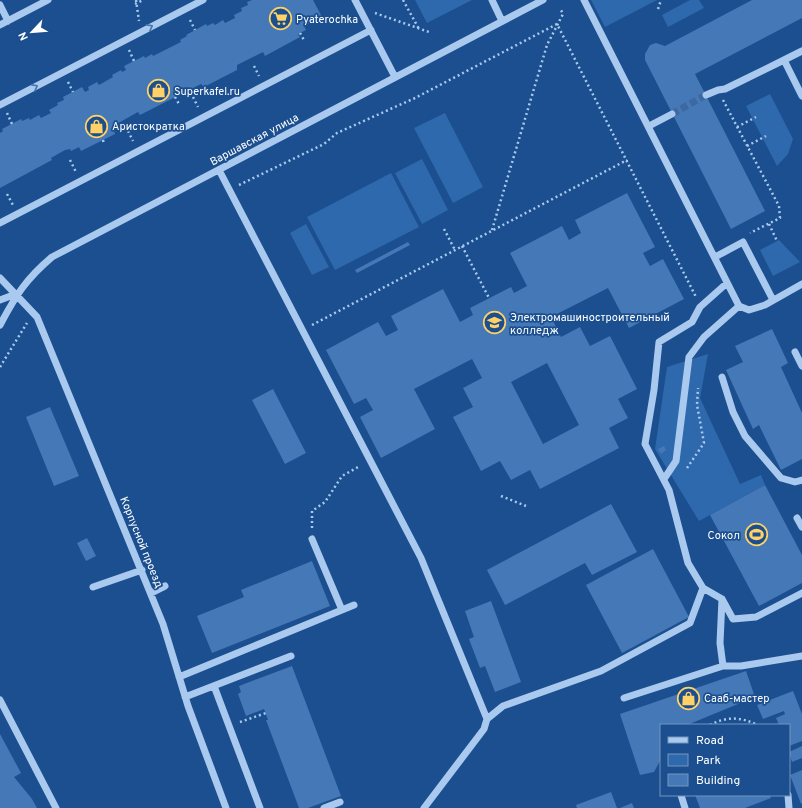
<svg xmlns="http://www.w3.org/2000/svg" width="802" height="808" font-family="Overpass,sans-serif">
	<style>
		.green { fill: #2e69ad }
		.building { fill: #4478b7; fill-rule: evenodd }
		.lines { fill: none; stroke-linecap: round; stroke-linejoin: round }
		.minor-tunnel { stroke: #3d69a0; stroke-width: 7; stroke-dasharray: 7 3.5; stroke-linecap: butt }
		.path { stroke: #a9c9ee; stroke-width: 2.5; stroke-dasharray: 2 3; stroke-linecap: butt }
		.minor { stroke: #a9c9ee; stroke-width: 7 }
		.oneway { stroke: #4674ac }
		.labels { text-anchor: middle; stroke-width: 3.5; stroke-linejoin: round; paint-order: stroke }
		.poi-label { font-size: 11px; fill: #fff; stroke: #1b4f8f; text-anchor: start }
		.street-label { font-size: 11px; fill: #fff; stroke: #1b4f8f }
	</style>
	<rect width="100%" height="100%" fill="#1b4f8f"/>
	<path class="green" d="M415 0H472L427 23Z
		M591 0H657L605 27Z
		M690 0H699L704 8 668 27 662 15Z
		M770 94 793 139 788 154 777 166 746 106Z
		M445 113 483 187 453 203 414 128Z
		M422 159 448 210 422 224 395 173Z
		M391 173 419 227 335 270 307 217Z
		M306 224 329 267 312 275 290 233Z
		M779 240 800 262 773 276 760 250Z
		M708 354 700 398 740 484 761 475 765 485 699 521 655 449 667 367Z"/>
	<path class="building" d="M252 0H313L322 17 304 26 306 30 298 34 300 37 265 56 263 52 237 65V70L204 87 201 84 140 115 138 112 113 126 115 134 81 151 79 147 71 151 70 149 65 150 51 158 52 160 0 188V133L3 131 2 129 21 119 22 121 29 118 30 120 39 115 41 118 51 113 49 110 58 105 57 103 64 100 63 97 82 87 85 92 89 90 88 87 97 82 99 85 113 77 112 75 121 70 122 72 126 70 124 66 144 56 145 58 152 54 153 56 181 42 180 40 187 36 186 35 206 24 207 26 213 23 215 25 223 20 225 23 235 18 234 15 242 11 241 8 248 5 247 2Z
		M752 0H802V18L695 74 765 211 731 229 645 60V54L650 45 656 43 665 46Z
		M627 193 655 247 643 253 650 266 663 259 684 299 629 328 608 288 551 317 561 337 580 327 590 346 610 336 637 389 618 399 628 418 609 428 619 448 540 489 530 470 511 480 500 461 481 471 453 417 473 407 463 388 482 378 472 359 414 389 435 429 381 458 360 417 373 410 366 398 354 404 326 350 378 322 386 336 398 330 391 316 443 289 460 322 473 315 470 308 511 287 514 293 527 286 510 253 562 226 569 240 581 233 575 220ZM547 363 579 425 543 444 511 382Z
		M408 242 410 245 357 273 355 270Z
		M772 329 788 363 781 367 802 413V459L781 470 759 425 753 429 726 370 743 362 735 346Z
		M273 389 306 453 285 464 252 400Z
		M50 407 79 476 54 486 26 417Z
		M664 446 666 450 661 454 658 449Z
		M765 485 802 555V583L759 606 710 515Z
		M611 504 637 552 592 575 585 563 505 605 487 570Z
		M87 538 96 556 86 561 77 543Z
		M653 549 689 617 622 653 586 585Z
		M312 561 330 606 212 653 197 616 244 597 241 590Z
		M491 601 521 682 495 692 485 666 480 668 469 639 474 637 465 611Z
		M292 666 341 796 308 808H299L266 720H268L264 709 246 716 238 694 241 692 239 686Z
		M746 671 755 697 687 725H661V759L654 772 640 775 620 714Z
		M793 691 802 714V741L789 746V725H779L776 718 785 714 784 711 763 719 757 705Z
		M0 734 21 773 14 777 32 799 37 808H0Z
		M802 746V758L792 762 789 752Z
		M802 770V803L801 804 790 775Z
		M611 792 617 808H577L576 805Z
		M695 795H770L771 798 745 808H700Z
		M632 803 634 808H620Z"/>
	<g class="lines">
		<path class="minor-tunnel" d="M672 114 706 95"/>
		<path class="path" d="M136 0 139 21
			M403 0 419 29
			M135 4 143 0
			M658 9 661 0
			M375 13 429 32
			M190 20 195 30
			M300 33 304 40
			M129 50 134 61
			M254 66 259 76
			M68 82 73 92
			M175 97 179 104
			M193 97 198 107
			M723 100 779 206 780 218 750 233
			M7 113 12 124
			M737 127 756 117
			M128 131 133 141
			M103 140 104 144
			M747 146 766 136
			M70 160 76 172
			M239 185 324 144 337 133 415 98 557 24 696 297
			M7 194 13 205
			M769 224 777 241
			M444 229 455 250
			M492 230 547 45 563 14 560 8
			M462 246 489 298
			M312 325 627 160
			M0 367 27 323
			M687 468 704 443 697 405 698 388
			M501 496 526 506
			M312 528V511L325 502 342 476 360 466
			M240 722 266 713
			M710 725C727 716 741 717 758 725"/>
		<path class="minor" d="M355 0 395 77
			M492 0 502 21
			M584 0 739 306 749 310 765 305 802 284
			M0 5 8 21
			M0 25 48 0
			M802 51 784 60 802 96
			M706 95 718 90 725 89 784 60
			M0 105 203 0
			M649 126 672 114
			M219 170 421 558 487 719 484 729 424 808
			M0 223 371 30
			M715 257 743 242 773 300
			M0 278 37 317 163 624 188 706 226 808
			M727 283 700 307 692 322 659 342 654 390 645 444 669 490 688 563 703 588 722 599 733 619 756 617 802 593
			M0 300 16 294
			M0 325C16 295 26 279 52 257L543 0
			M795 352 802 366
			M722 377 733 412 745 436 781 478 795 482 802 480
			M664 479 676 461 689 357 704 337 739 306
			M797 518 802 527
			M312 539 342 610
			M93 587 142 570
			M151 593 165 586
			M723 666H741L802 656
			M179 677 354 605
			M214 686 260 808
			M185 697 291 656
			M624 698 723 666 720 643 722 599
			M0 700 56 808
			M487 719 503 706 601 671 690 623 703 588
			M681 795 685 808
			M788 795 789 808
			M324 808 340 802"/>
	</g>
	<defs><path id="oneway-chevron" d="M-2-3.5L2.5 0L-2 3.5" fill="none" stroke-width="1.6" stroke-linecap="round" stroke-linejoin="round"/></defs>
	<g class="oneway">
		<use href="#oneway-chevron" transform="translate(150 27) rotate(-28)"/>
		<use href="#oneway-chevron" transform="translate(35 87) rotate(-28)"/>
	</g>
	<defs>
		<symbol id="supermarket-ring" viewBox="-11 -11 22 22"><circle r="9.5" fill="#1b4f8f" stroke="#ffd166" stroke-width="1.5"/><path d="M-6-5.5h2.5l.6 2H6L4.5 2H-2.5L-4.4-4H-6ZM-1.5 3.2a1.3 1.3 0 1 0 .1 0ZM3 3.2a1.3 1.3 0 1 0 .1 0Z" fill="#ffd166"/></symbol>
		<symbol id="shop-ring" viewBox="-11 -11 22 22"><circle r="9.5" fill="#1b4f8f" stroke="#ffd166" stroke-width="1.5"/><path d="M-5-2.5h2.3a2.7 3.5 0 0 1 5.4 0H5L5.5 6h-11ZM-1.5-2.5h3a1.5 2.3 0 0 0-3 0Z" fill="#ffd166"/></symbol>
		<symbol id="university-ring" viewBox="-11 -11 22 22"><circle r="9.5" fill="#1b4f8f" stroke="#ffd166" stroke-width="1.5"/><path d="M0-5L7-2L0 1L-7-2ZM-4 1L0 2.5L4 1V4Q0 6-4 4Z" fill="#ffd166"/></symbol>
		<symbol id="stadium-ring" viewBox="-11 -11 22 22"><circle r="9.5" fill="#1b4f8f" stroke="#ffd166" stroke-width="1.5"/><path d="M0-5a6.5 5 0 1 0 0 10a6.5 5 0 1 0 0-10ZM-3.5-1.8h7v3.6h-7Z" fill="#ffd166"/></symbol>
	</defs>
	<g fill-rule="evenodd">
		<use href="#supermarket-ring" x="268" y="6" width="25" height="25"/>
		<use href="#shop-ring" x="146" y="78" width="25" height="25"/>
		<use href="#shop-ring" x="84" y="114" width="25" height="25"/>
		<use href="#university-ring" x="482" y="310" width="25" height="25"/>
		<use href="#stadium-ring" x="744" y="522" width="25" height="25"/>
		<use href="#shop-ring" x="676" y="686" width="25" height="25"/>
	</g>
	<g class="labels">
		<g class="poi-label">
			<text x="296" y="23">Pyaterochka</text>
			<text x="174" y="95">Superkafel.ru</text>
			<text x="112" y="130">Аристократка</text>
			<text x="510" y="321">Электромашиностроительный<tspan x="510" dy="13">колледж</tspan></text>
			<text x="740" y="539" text-anchor="end">Сокол</text>
			<text x="704" y="702">Сааб-мастер</text>
		</g>
		<g class="street-label">
			<text transform="translate(254 139) rotate(-28)" y="4">Варшавская улица</text>
			<text transform="translate(142 542) rotate(68)" y="4">Корпусной проезд</text>
		</g>
	</g>
	<rect x="660" y="724" width="130" height="72" fill="#1b4f8f" stroke="#7695bc"/>
	<rect x="668" y="737" width="20" height="6" fill="#a9c9ee" stroke="#7695bc"/>
	<text x="696" y="744" font-size="12" fill="#ffffff">Road</text>
	<rect x="668" y="754" width="20" height="12" fill="#2e69ad" stroke="#7695bc"/>
	<text x="696" y="764" font-size="12" fill="#ffffff">Park</text>
	<rect x="668" y="774" width="20" height="12" fill="#4478b7" stroke="#7695bc"/>
	<text x="696" y="784" font-size="12" fill="#ffffff">Building</text>
	<g transform="translate(32 32) rotate(244)" stroke="#1b4f8f" stroke-width="3" paint-order="stroke">
	<path d="M0-3L7 15L0 10L-7 15Z" fill="#ffffff"/>
	<text y="-6" font-size="11" font-weight="bold" text-anchor="middle" fill="#ffffff">N</text>
	</g>
</svg>
